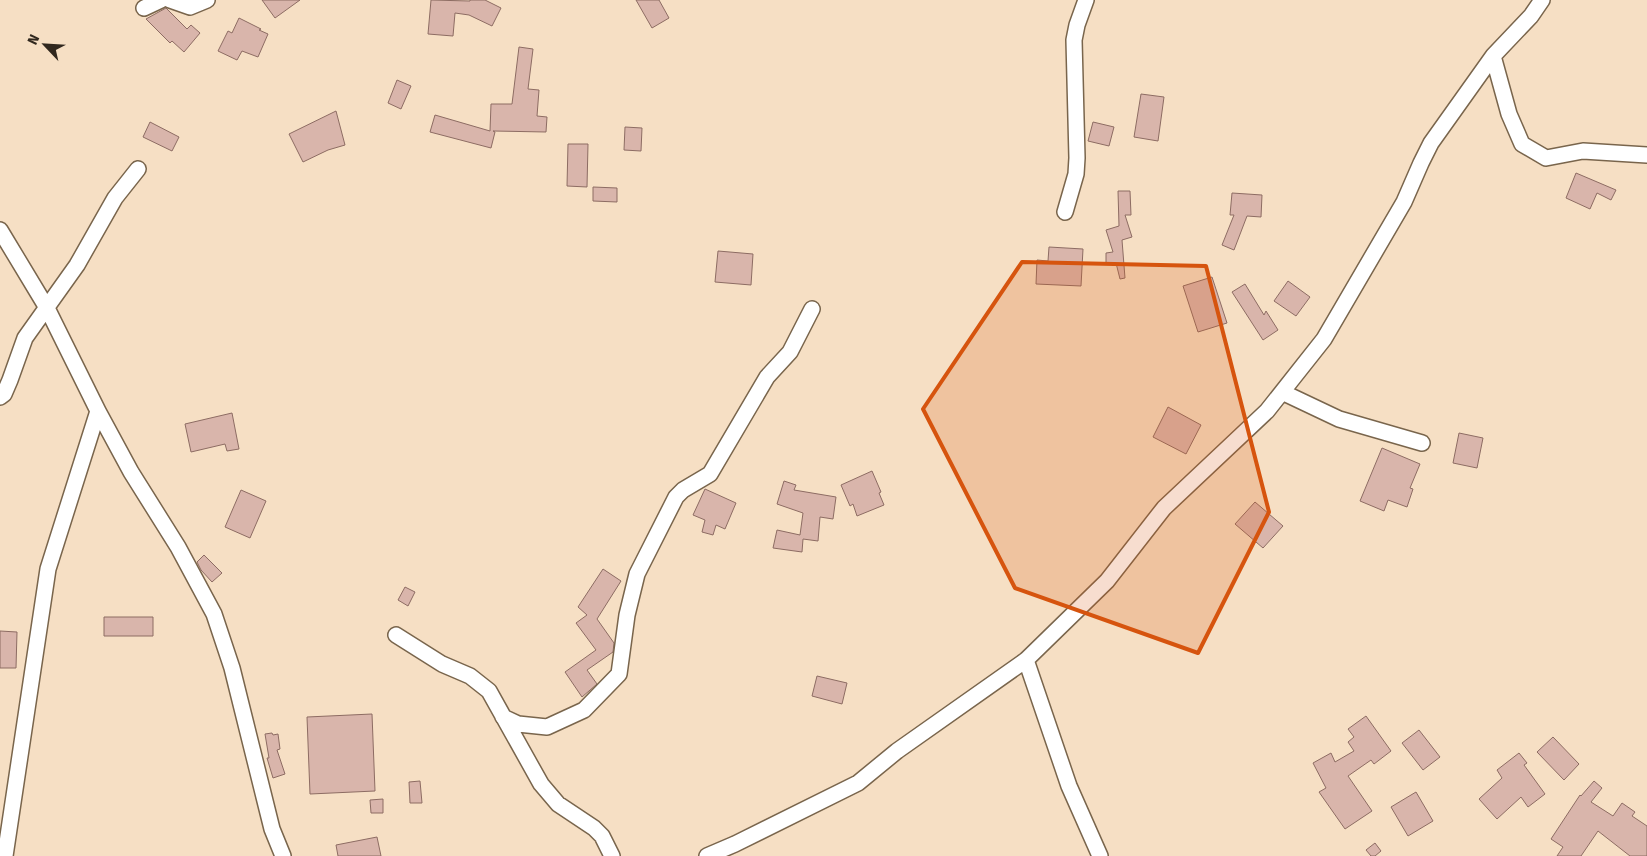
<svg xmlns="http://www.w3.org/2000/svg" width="1647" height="856" font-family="'Fira Sans',sans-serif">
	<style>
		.building { fill: #d9b5ab; stroke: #8d6c63 }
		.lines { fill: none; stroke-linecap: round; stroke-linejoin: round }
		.street-casing { stroke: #79654c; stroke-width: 18 }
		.street { stroke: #fff; stroke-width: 15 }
		.marked { fill: #d6540e; fill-opacity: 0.2; stroke: #d6540e; stroke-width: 4; stroke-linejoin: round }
	</style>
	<rect width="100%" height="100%" fill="#f6dfc4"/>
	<path class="building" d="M262 0H300L275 18Z
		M431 0 470 1V0H485L501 8 492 26 469 15 455 13 453 36 428 34Z
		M636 0H659L669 18 652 28Z
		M166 8 187 29 191 25 200 33 184 52 172 41 170 43 146 19Z
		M239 18 261 29 259 30 268 34 258 57 242 51 237 60 218 51 228 31 232 33Z
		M519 47 533 49 528 89 539 90 537 116 547 117 546 132 493 131 495 132 491 148 430 132 435 115 490 131 491 104H512Z
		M397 80 411 86 401 109 388 103Z
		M1141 94 1164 97 1158 141 1134 137Z
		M336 111 345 145 328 150 303 162 289 134Z
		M150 122 179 137 172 151 143 137Z
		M1093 122 1114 127 1109 146 1088 141Z
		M625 127 642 128 641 151 624 150Z
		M568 144H588L587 187 567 186Z
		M1576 173 1616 190 1611 200 1597 193 1590 209 1566 198Z
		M593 187 617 188V202L593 201Z
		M1118 191H1130L1131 215H1125L1132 237 1122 240 1125 278 1120 279 1116 263 1106 264V253L1113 252 1106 230 1119 226Z
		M1232 193 1262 195 1261 217 1247 216 1234 250 1222 245 1234 215H1230Z
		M1049 247 1083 249 1081 286 1036 284 1037 260 1048 261Z
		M718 251 753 254 751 285 715 282Z
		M1212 277 1227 323 1198 332 1183 286Z
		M1288 281 1310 297 1296 316 1274 301Z
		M1245 284 1264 315 1266 311 1278 330 1263 340 1232 292Z
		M1168 407 1201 425 1186 454 1153 437Z
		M232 413 239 449 227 451 225 444 191 452 185 424Z
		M1459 433 1483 438 1477 468 1453 463Z
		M1382 448 1420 464 1410 488 1413 489 1407 507 1388 500 1384 511 1360 501Z
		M872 471 881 492 879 493 884 505 857 516 853 504 850 506 841 485Z
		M784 481 796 485 794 490 836 497 833 519 820 517 818 541 803 539 802 552 773 548 777 530 800 535 803 513 777 504Z
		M705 489 736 503 725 529 716 525 713 535 702 532 705 520 693 515Z
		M241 490 266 501 250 538 225 527Z
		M1255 502 1283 526 1263 548 1235 524Z
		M204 555 222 573 212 582 201 570 197 562Z
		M603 569 621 581 597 619 614 643 613 652 587 670 597 684 582 697 565 672 596 650 576 623 587 615 578 607Z
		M405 587 415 592 408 606 398 600Z
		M104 617H153V636H104Z
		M0 631 17 632 16 668H0Z
		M817 676 847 683 842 704 812 696Z
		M372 714 375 791 310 794 307 717Z
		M1366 716 1391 751 1374 764 1371 760 1348 776 1372 811 1345 829 1319 792 1326 788 1313 763 1331 753 1335 762 1354 751 1348 742 1354 737 1348 729Z
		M1419 730 1440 757 1423 770 1402 743Z
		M272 733 273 735 278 734 280 749 277 750 285 774 273 778 267 758H269L265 734Z
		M1553 737 1579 764 1564 780 1537 752Z
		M1519 753 1527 763 1524 765 1545 794 1528 807 1521 797 1497 819 1479 799 1502 778 1497 770Z
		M420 781 422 803H410L409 782Z
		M1594 781 1602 788 1591 802 1613 816 1622 803 1635 812 1632 816 1647 826V856H1630L1598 831 1581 856H1557L1563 847 1551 839 1580 795 1581 796Z
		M1416 792 1433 821 1408 836 1391 807Z
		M383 799V813H371L370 800Z
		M377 837 381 856H338L336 845Z
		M1375 843 1381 851 1375 856H1371L1366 850Z"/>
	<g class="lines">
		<defs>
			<path id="street" d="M170 0 190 7 207 0
				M144 8 161 0
				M1493 56 1509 114 1522 144 1546 158 1583 151 1647 155
				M1065 212 1076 174 1077 158 1074 40 1077 25 1086 0
				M0 230 47 308 98 411 131 472 178 547 214 614 232 668 272 829 283 856
				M1282 392 1339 419 1422 443
				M0 397 4 394 10 380 25 338 77 265 115 198 138 169
				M396 635 442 664 470 676 489 691 541 784 558 804 594 828 602 836 612 856
				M1026 660 1069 786 1100 856
				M503 717 518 724 547 727 584 710 619 674 627 615 637 574 676 497 683 490 710 474 767 377 790 352 812 309
				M5 856 48 569 98 411
				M707 856 735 844 858 783 897 751 1026 660 1107 581 1164 508 1267 411 1324 339 1404 202 1421 163 1431 143 1493 56 1531 16 1542 0"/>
		</defs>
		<use href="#street" class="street-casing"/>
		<use href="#street" class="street"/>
	</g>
	<path class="marked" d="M1022 262 1206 266 1269 512 1198 653 1015 588 923 409Z"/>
	<g transform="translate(45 45) rotate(295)" stroke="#f6dfc4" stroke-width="4" paint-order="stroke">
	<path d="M0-4L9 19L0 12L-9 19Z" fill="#31281e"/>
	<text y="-8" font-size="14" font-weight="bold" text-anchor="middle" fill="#31281e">N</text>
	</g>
</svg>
